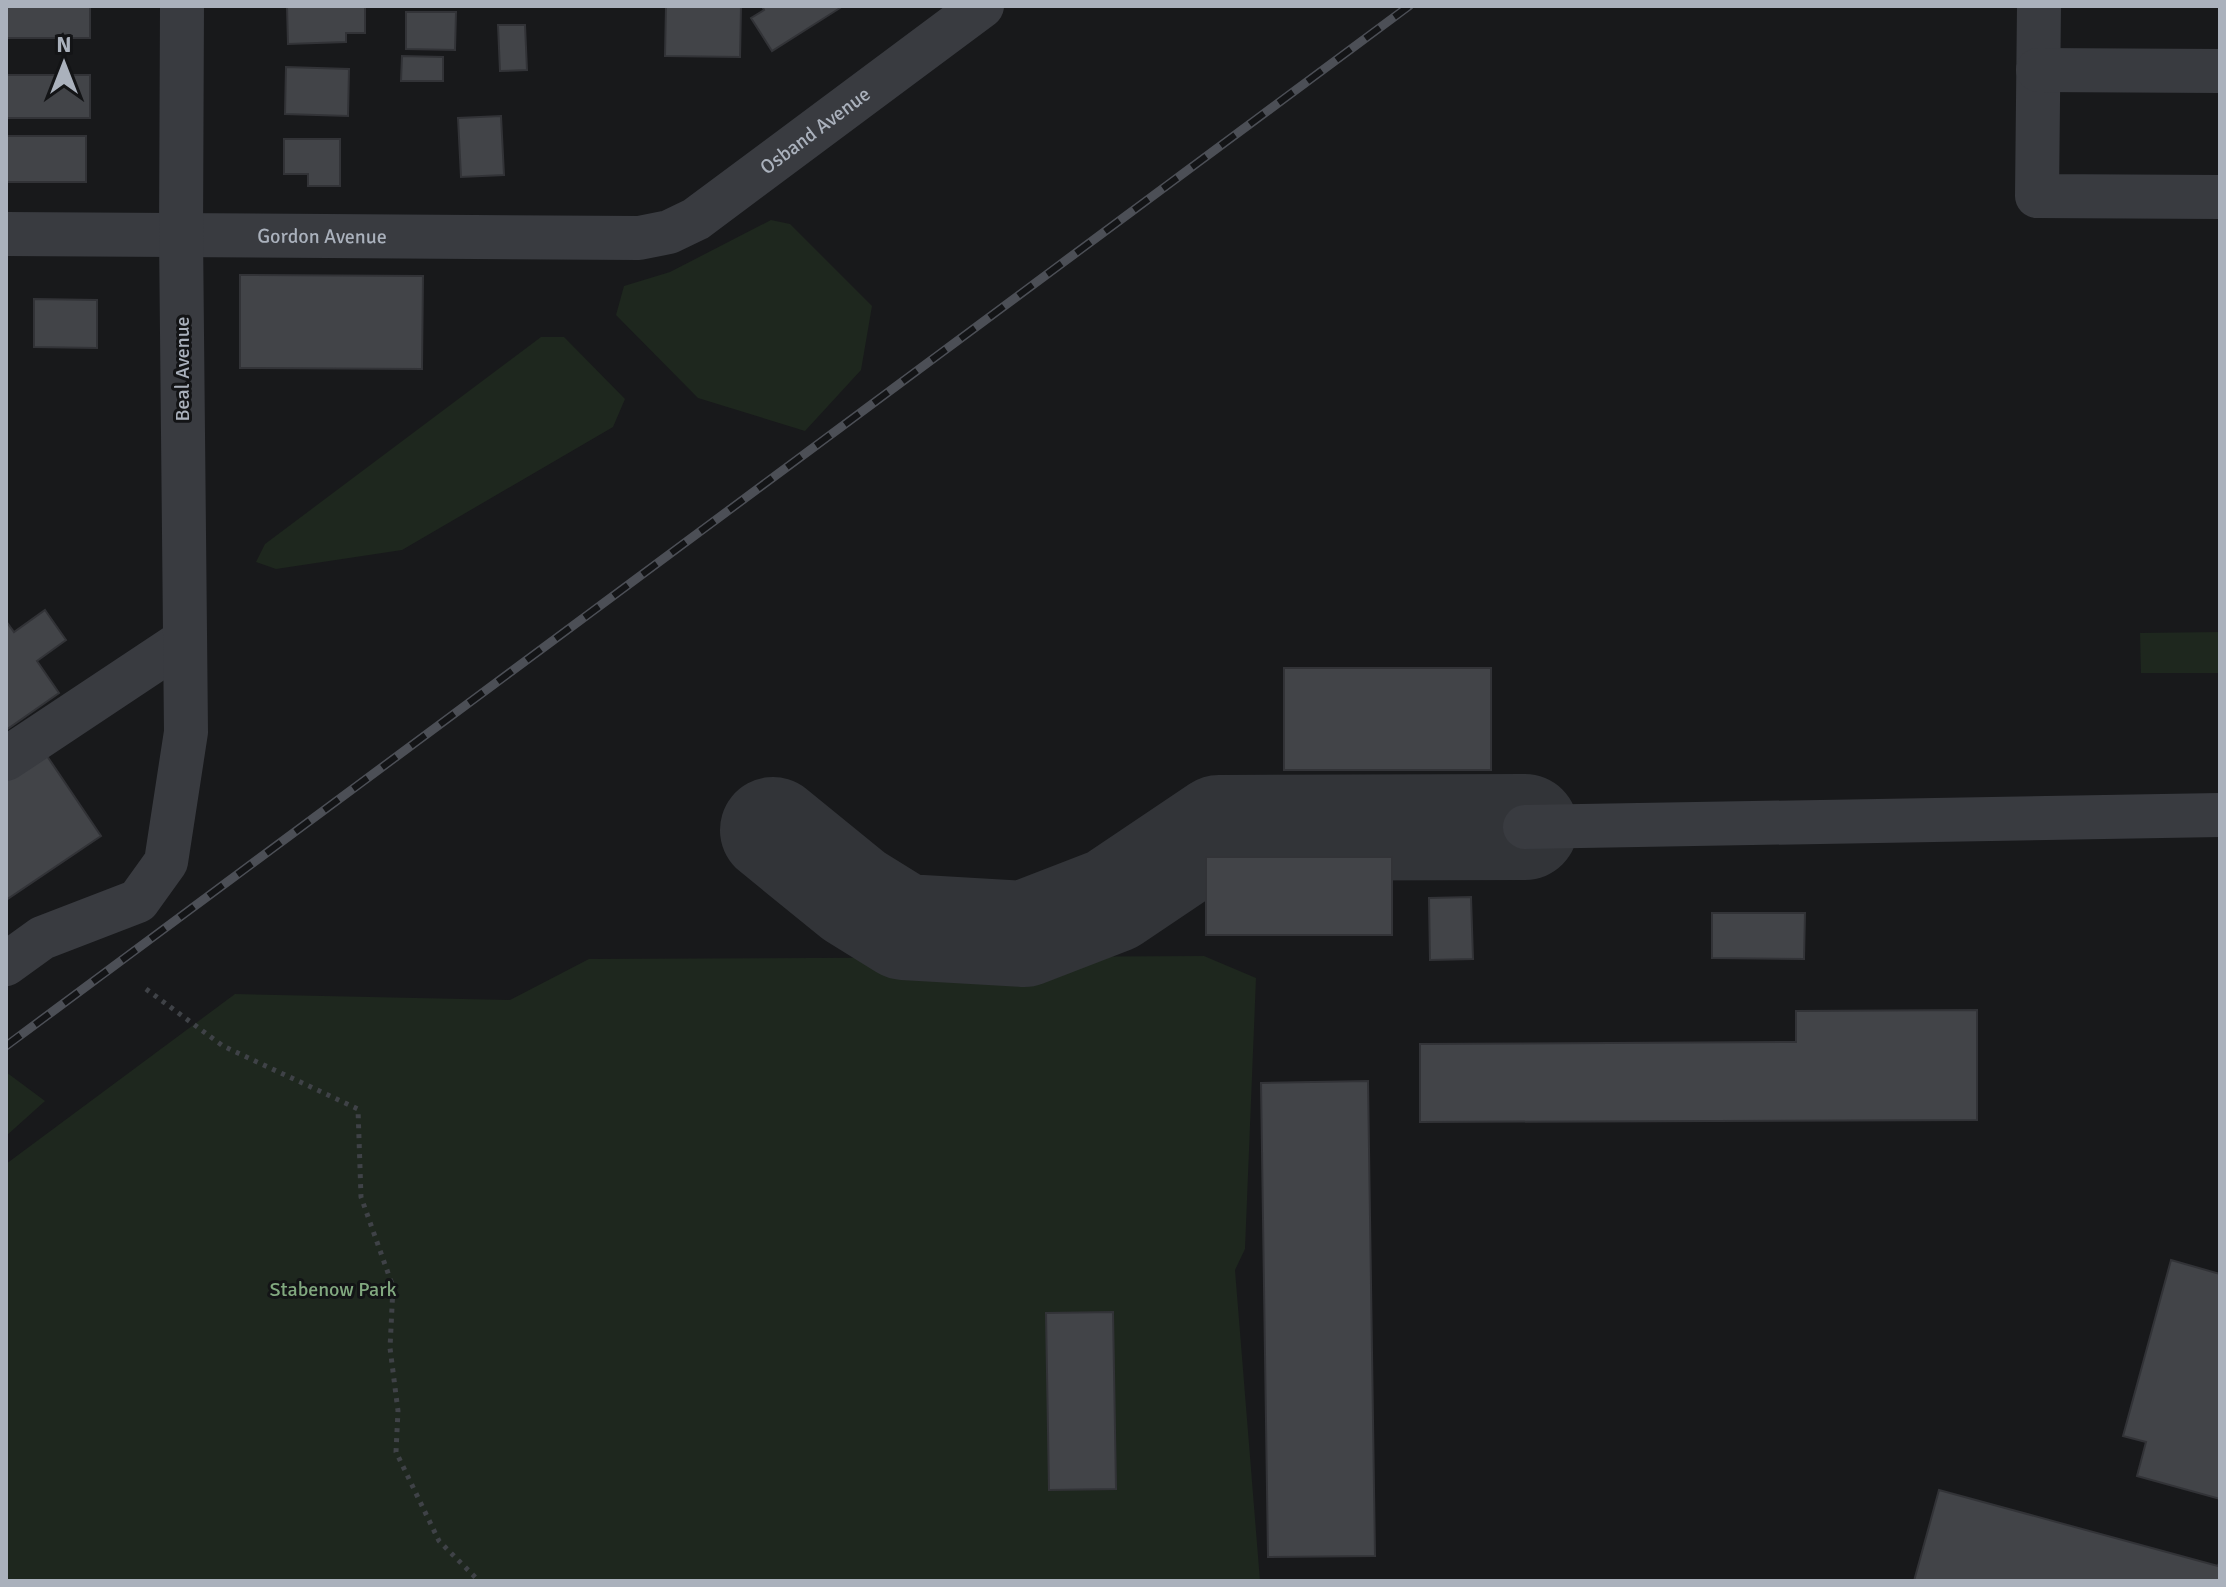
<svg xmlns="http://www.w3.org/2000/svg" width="2226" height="1587" font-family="Signika,sans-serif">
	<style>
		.green { fill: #1e271e }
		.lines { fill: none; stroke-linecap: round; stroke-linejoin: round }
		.taxiway { stroke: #323438; stroke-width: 106 }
		.building { fill: #424448; stroke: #323337; stroke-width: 2 }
		.path { stroke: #3f4247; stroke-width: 5; stroke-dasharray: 4 6; stroke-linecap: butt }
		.minor { stroke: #393b40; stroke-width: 44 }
		.rail-casing { stroke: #4c4f56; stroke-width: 9 }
		.rail { stroke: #131416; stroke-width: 6; stroke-dasharray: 18; stroke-linecap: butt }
		.labels { text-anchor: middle; stroke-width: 6; stroke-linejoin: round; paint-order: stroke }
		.street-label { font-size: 20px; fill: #aab1bc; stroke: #131416 }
		.park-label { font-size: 20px; fill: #81a87f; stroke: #131416 }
	</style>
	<rect width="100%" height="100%" fill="#18191b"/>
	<path class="green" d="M771 220 790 224 872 306 861 370 805 431 698 398 616 315 624 286 670 272Z
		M541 337H564L625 399 613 427 402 550 276 569 256 562 265 544Z
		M2220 632V673H2141L2140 633Z
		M1204 956 1256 978 1245 1249 1235 1270 1260 1581H6V1164L235 994 510 1000 589 959Z
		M6 1072 45 1101 6 1136Z"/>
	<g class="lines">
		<path class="taxiway" d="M773 830 854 896 904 927 1024 934 1112 900 1219 828 1525 827"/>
	</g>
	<path class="building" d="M6 6H90V38H6Z
		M287 6H365V33H346V42L288 44Z
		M666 6H741L740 57 665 56Z
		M762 6H839L840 8 772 51 751 18 764 10Z
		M406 12H456L455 50 406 49Z
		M498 25H525L527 70 500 71Z
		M402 56 443 57V81H401Z
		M286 67 349 69 348 116 285 114Z
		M6 75H90V118H6Z
		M501 116 504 175 461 177 458 118Z
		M6 136H86V182H6Z
		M284 139H340V186H308V174H284Z
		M240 275 423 276 422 369 240 368Z
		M34 299 97 300V348L34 347Z
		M45 610 66 640 37 661 59 693 6 730V621L14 632Z
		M1284 668H1491V770H1284Z
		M45 753 101 836 6 900V779Z
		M1206 857H1392V935H1206Z
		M1471 897 1473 959 1430 960 1429 898Z
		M1712 913H1805L1804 959 1712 958Z
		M1977 1010V1120L1420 1122V1044L1796 1042V1011Z
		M1368 1081 1375 1556 1268 1557 1261 1083Z
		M2171 1260 2220 1274V1499L2137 1476 2146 1442 2123 1436Z
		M1113 1312 1116 1489 1049 1490 1046 1313Z
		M1939 1490 2218 1566 2220 1560V1581H1914Z"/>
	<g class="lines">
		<path class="path" d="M146 989 223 1046 358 1109 361 1197 393 1287 390 1348 398 1411 396 1452 439 1541 479 1581"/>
		<g class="minor">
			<path d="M2039 6 2037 196 2220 197"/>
			<path d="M2038 70 2220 71"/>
			<path id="s1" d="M6 234 639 238 669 232 696 219 982 6"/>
			<path d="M6 759 185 640"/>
			<path d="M1525 827 2220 815"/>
			<path d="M6 964 42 938 138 901 166 862 186 732 181 234 182 6"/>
		</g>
		<defs>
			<path id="rail" d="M6 1046 1409 6"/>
		</defs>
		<use href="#rail" class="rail-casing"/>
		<use href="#rail" class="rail"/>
	</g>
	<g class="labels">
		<g class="street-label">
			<text dy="7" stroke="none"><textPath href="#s1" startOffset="842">Osband Avenue</textPath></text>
			<text dy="7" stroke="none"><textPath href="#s1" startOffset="316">Gordon Avenue</textPath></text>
			<text transform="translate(182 369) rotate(-90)" y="7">Beal Avenue</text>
		</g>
		<g class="park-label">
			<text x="333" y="1296">Stabenow Park</text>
		</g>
	</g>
	<rect width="2226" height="1587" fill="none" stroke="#aab1bc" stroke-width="16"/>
	<g transform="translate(64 64)" stroke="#131416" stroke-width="6" paint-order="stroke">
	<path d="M0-6L14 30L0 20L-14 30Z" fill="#aab1bc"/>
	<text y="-12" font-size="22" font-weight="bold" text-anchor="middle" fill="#aab1bc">N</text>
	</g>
</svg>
